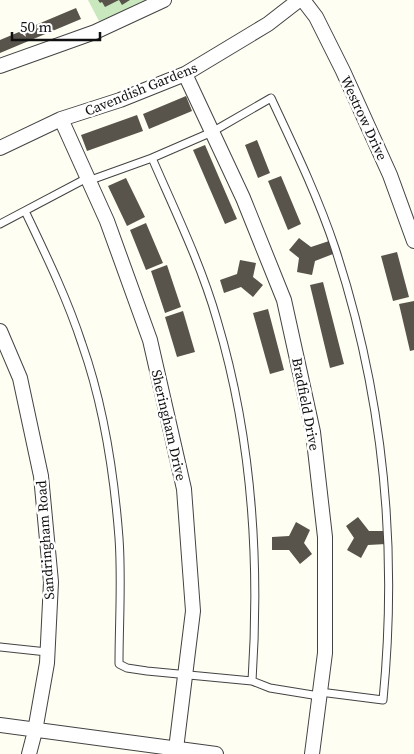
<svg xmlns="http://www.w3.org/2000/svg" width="414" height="754" font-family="'Source Serif 4',serif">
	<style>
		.green { fill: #c9e8be }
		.building { fill: #58544c }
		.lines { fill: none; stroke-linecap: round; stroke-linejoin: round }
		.service-casing { stroke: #434343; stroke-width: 9 }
		.minor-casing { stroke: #434343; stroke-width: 16 }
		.service { stroke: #fff; stroke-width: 7 }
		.minor { stroke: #fff; stroke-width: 14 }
		.labels { text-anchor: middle; stroke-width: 5; stroke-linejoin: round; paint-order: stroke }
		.street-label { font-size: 14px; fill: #101010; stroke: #fff }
	</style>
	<rect width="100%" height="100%" fill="#fefef3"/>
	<path class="green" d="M88 0H156L119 17 114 15 99 21Z"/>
	<path class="building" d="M98 0H119L105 7 102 2 100 3Z
		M119 0H130L122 5Z
		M76 8 81 19 0 53V40Z
		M186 96 192 111 149 129 143 114Z
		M137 115 143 131 87 151 81 135Z
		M257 140 270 173 258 178 245 145Z
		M205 145 237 219 225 224 193 150Z
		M281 176 301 224 288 230 268 181Z
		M126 178 145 217 127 226 108 186Z
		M146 223 163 263 146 270 130 230Z
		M299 238 311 247 329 241 333 254 315 261 312 275 297 272 299 258 289 250Z
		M397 252 409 297 393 301 381 256Z
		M240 260 256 263 253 277 263 285 253 297 241 287 224 293 220 280 237 274Z
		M167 265 181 307 165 313 151 271Z
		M323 282 344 364 330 368 310 285Z
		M414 301V350L410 351 399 304Z
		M268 309 284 370 270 374 253 313Z
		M183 311 195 352 177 357 165 317Z
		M358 517 369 531H386V544L368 545 361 558 347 550 354 538 346 526Z
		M296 522 310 530 304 543 312 554 300 564 289 550H272V537L289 536Z"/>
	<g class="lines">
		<defs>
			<path id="service" d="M88 181 152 158
				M25 211C46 255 67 298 82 344 104 406 114 473 119 538 122 580 119 622 119 664L127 668 147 671 252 681
				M0 224 87 178
				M0 647 47 652
				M319 696 270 688 252 681C260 560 252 437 217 320 201 264 175 211 152 158L212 132 271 98C294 147 318 197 335 248 383 394 398 547 383 700L320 692"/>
			<path id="minor" d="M303 0 316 17 343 71 390 175 414 241
				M0 66 95 32 164 0
				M185 74 243 198 284 300 313 432 325 537V653L312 754
				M61 119 107 221 150 340 184 489 193 611 176 749
				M0 148 61 119 120 100 185 74 268 24 299 0
				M0 331 20 378 41 476 51 582 47 663 35 731 29 754
				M0 725 216 754"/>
		</defs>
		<use href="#service" class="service-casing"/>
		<use href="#minor" class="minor-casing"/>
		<use href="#service" class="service"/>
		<use href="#minor" class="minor"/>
	</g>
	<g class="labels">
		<g class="street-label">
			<text transform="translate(141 89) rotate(-22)" y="5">Cavendish Gardens</text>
			<text transform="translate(364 118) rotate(65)" y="5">Westrow Drive</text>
			<text transform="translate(306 404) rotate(79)" y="5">Bradfield Drive</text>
			<text transform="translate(169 425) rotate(77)" y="5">Sheringham Drive</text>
			<text transform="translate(45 540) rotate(-94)" y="5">Sandringham Road</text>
		</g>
	</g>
	<path d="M12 32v8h88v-8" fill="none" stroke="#101010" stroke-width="2.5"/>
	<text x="20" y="32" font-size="15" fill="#101010" stroke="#ffffff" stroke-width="4" paint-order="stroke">50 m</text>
</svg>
